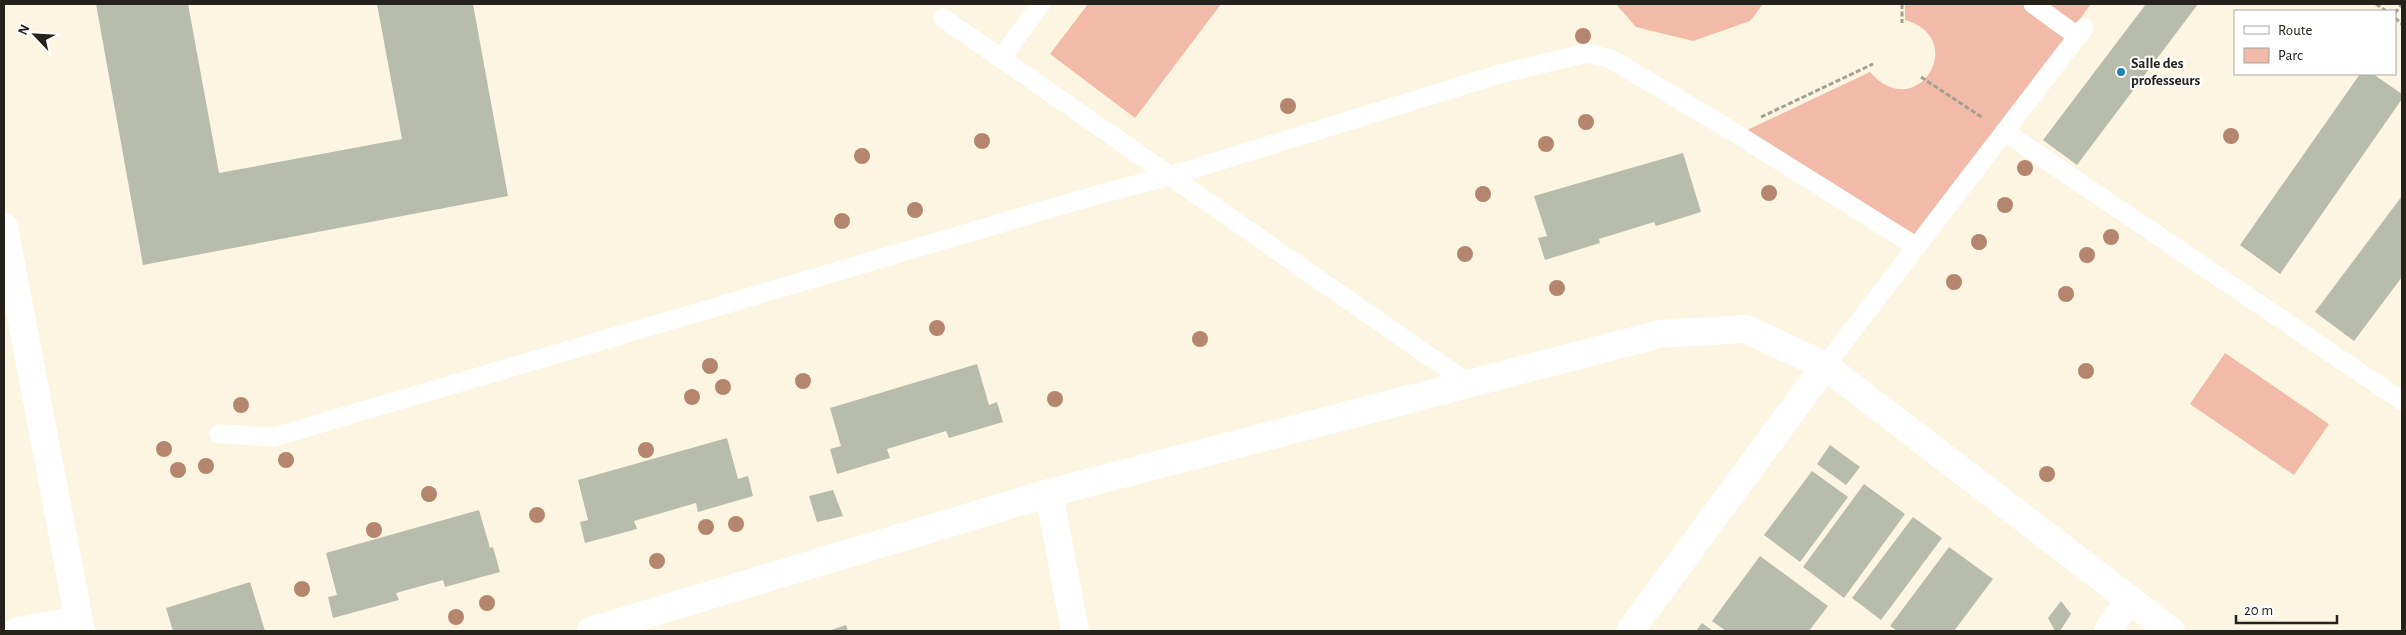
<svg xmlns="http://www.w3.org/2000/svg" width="2406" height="635" font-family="'Alegreya Sans',sans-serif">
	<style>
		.green { fill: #f2baa8 }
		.building { fill: #b7bdaa }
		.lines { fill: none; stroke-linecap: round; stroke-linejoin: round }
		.path { stroke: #a5a091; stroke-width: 3; stroke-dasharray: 5 2.5; stroke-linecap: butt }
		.lane { stroke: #fff; stroke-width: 19 }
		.street { stroke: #fff; stroke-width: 28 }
		.tree { fill: #b5866e }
		.poi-dot { fill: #2582af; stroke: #fff; stroke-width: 2 }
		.labels { text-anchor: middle; stroke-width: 4; stroke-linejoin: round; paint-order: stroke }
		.poi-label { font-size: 15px; font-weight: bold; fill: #24221b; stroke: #fff; text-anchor: start }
	</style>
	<rect width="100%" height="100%" fill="#fbf5e1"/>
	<path class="green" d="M1088 4H1221L1135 118 1050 54Z
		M1616 4H1763L1750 21 1693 41 1636 27Z
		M1905 4H2091L1915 240 1743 132 1870 72C1917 126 1970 38 1905 20Z
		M2225 353 2329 424 2294 475 2190 404Z"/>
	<path class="building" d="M96 4H188L219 173 402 139 377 4H473L508 196 143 265Z
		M2146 4H2198L2077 165 2043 140Z
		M2360 74H2373L2402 94V99L2280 274 2240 245Z
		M1683 153 1701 212 1656 226 1654 222 1599 239 1600 243 1545 260 1538 238 1547 236 1534 196Z
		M2402 196V277L2354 341 2315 312Z
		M977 364 989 405 997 402 1003 422 949 438 946 431 887 449 890 458 837 474 830 449 841 446 830 408Z
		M727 438 738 479 748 476 753 496 698 512 696 503 634 521 637 529 585 543 580 522 588 520 578 480Z
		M1830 445 1860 467 1846 485 1817 464Z
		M1812 471 1848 497 1800 562 1764 535Z
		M1864 484 1905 514 1844 598 1803 567Z
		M833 490 843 516 817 522 809 496Z
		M479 510 490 548 493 547 500 572 445 587 443 580 396 593 399 600 333 618 328 597 337 595 326 553Z
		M1913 517 1942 538 1881 620 1852 598Z
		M1949 547 1993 579 1954 631H1897L1890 626Z
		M1760 556 1828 606 1809 631H1726L1712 621Z
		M250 582 265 631H173L166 608Z
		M2061 601 2071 614 2060 631H2055L2048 618Z
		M1702 623 1713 631H1696Z
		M846 625 848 631H828Z"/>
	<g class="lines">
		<path class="path" d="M1902 4V23
			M2376 4 2386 11
			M2395 13 2402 4
			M2395 18 2402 24
			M1921 77 1983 118
			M1761 117 1873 64"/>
		<path class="lane" d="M2033 4 2077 36
			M943 18 1469 384
			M1001 58 1041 4
			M2005 132 2402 401
			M1825 366 2084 28
			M219 434 274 437 1100 194 1170 176 1500 74 1587 53 1611 59 1732 131 1917 247"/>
		<path class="street" d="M4 227 81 631
			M1049 493 1075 631
			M18 631 78 620
			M591 631 1049 493 1660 334 1746 329 1825 366 2171 631
			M1630 631 1825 366
			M2108 631 2129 600"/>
	</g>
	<g class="tree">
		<circle cx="1583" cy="36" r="8"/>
		<circle cx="1288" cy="106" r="8"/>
		<circle cx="1586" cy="122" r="8"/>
		<circle cx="2231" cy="136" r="8"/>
		<circle cx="982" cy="141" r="8"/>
		<circle cx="1546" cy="144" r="8"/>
		<circle cx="862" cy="156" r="8"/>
		<circle cx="2025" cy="168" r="8"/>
		<circle cx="1769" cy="193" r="8"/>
		<circle cx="1483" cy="194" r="8"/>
		<circle cx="2005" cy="205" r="8"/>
		<circle cx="915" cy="210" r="8"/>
		<circle cx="842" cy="221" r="8"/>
		<circle cx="2111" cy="237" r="8"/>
		<circle cx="1979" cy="242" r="8"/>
		<circle cx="1465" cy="254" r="8"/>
		<circle cx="2087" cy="255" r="8"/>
		<circle cx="1954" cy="282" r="8"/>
		<circle cx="1557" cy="288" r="8"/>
		<circle cx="2066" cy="294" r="8"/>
		<circle cx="937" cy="328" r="8"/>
		<circle cx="1200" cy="339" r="8"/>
		<circle cx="710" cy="366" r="8"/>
		<circle cx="2086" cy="371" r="8"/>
		<circle cx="803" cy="381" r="8"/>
		<circle cx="723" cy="387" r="8"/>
		<circle cx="692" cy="397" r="8"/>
		<circle cx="1055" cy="399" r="8"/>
		<circle cx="241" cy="405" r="8"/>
		<circle cx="164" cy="449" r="8"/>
		<circle cx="646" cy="450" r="8"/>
		<circle cx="286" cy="460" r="8"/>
		<circle cx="206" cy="466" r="8"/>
		<circle cx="178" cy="470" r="8"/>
		<circle cx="2047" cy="474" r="8"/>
		<circle cx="429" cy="494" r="8"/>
		<circle cx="537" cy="515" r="8"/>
		<circle cx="736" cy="524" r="8"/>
		<circle cx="706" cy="527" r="8"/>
		<circle cx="374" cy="530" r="8"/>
		<circle cx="657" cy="561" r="8"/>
		<circle cx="302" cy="589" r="8"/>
		<circle cx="487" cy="603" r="8"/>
		<circle cx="456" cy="617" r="8"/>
	</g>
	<circle class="poi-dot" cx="2121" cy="72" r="5"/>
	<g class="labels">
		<g class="poi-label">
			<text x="2131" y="68">Salle des<tspan x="2131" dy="17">professeurs</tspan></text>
		</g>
	</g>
	<rect width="2406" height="635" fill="none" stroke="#24221b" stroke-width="10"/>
	<rect x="2234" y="10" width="162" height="65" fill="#ffffff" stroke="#a7a7a4"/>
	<rect x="2244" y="26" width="25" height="8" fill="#ffffff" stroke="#a7a7a4"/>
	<text x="2278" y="35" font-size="15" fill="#24221b">Route</text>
	<rect x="2244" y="48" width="25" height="15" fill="#f2baa8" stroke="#a7a7a4"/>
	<text x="2278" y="60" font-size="15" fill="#24221b">Parc</text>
	<g transform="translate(35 35) rotate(295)" stroke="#ffffff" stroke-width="4" paint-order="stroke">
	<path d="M0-4L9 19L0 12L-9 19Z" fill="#24221b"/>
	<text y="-8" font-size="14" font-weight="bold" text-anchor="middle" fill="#24221b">N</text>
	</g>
	<path d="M2236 615v8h101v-8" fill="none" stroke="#24221b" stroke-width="2.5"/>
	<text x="2244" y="615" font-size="15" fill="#24221b" stroke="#ffffff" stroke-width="4" paint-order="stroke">20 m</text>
</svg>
